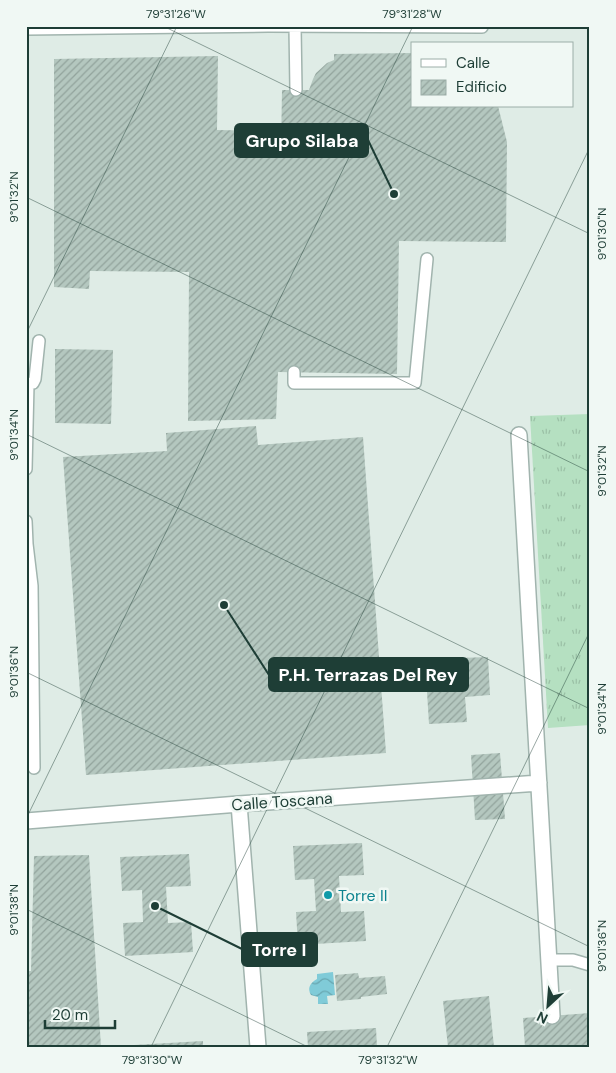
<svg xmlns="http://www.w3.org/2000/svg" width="616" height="1073" font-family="'DM Sans',sans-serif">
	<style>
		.grass { fill: url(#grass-tufts) }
		.water { fill: url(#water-waves) }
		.building { fill: url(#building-hatch) }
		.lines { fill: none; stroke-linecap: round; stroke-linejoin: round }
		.lane-casing { stroke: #a1b4ae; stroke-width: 14 }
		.street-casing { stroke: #a1b4ae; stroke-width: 18 }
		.lane { stroke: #fff; stroke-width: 11 }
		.street { stroke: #fff; stroke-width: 15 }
		.ticks { fill: none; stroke: #1e3e36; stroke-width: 1; stroke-opacity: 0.45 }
		.culture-dot { fill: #0f9aa8; stroke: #f0f8f4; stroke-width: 2 }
		.labels { text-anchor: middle; stroke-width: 5; stroke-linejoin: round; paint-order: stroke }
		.street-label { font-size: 16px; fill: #1e3e36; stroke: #f0f8f4 }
		.culture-label { font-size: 16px; fill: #0d838f; stroke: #f0f8f4; text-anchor: start }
		.leader { fill: none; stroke: #1e3e36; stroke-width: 2 }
		.callout-dot { fill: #1e3e36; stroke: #f0f8f4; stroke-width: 2 }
		.callout { fill: #1e3e36; stroke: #1e3e36; stroke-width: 2 }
		.callout-label { font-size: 18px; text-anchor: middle; font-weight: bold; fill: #fff }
		.neatline { fill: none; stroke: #1e3e36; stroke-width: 2 }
		.ticks-label { font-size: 12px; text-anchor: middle; fill: #1e3e36 }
	</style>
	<defs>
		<pattern id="grass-tufts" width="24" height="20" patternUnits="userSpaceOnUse" patternTransform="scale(1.25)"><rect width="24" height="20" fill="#b5e0c1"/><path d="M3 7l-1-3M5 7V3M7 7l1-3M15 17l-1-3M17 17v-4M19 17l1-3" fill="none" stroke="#9bc1a6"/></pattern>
		<pattern id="water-waves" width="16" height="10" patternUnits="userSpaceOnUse" patternTransform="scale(1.25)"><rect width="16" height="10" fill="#80cbd8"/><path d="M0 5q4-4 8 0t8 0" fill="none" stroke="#68a6b0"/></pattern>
		<pattern id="building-hatch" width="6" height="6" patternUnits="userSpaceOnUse" patternTransform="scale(1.25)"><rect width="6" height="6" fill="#b4c7bf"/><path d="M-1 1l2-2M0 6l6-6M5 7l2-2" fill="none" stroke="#92a39c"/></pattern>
	</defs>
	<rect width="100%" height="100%" fill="#dfece6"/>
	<path class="grass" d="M590 414V725L548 728 530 416Z"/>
	<path class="water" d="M333 972 335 995 327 996 328 1004H318V997L311 995C307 988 310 983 317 979V974Z"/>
	<path class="building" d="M412 53V106H498L507 142 506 242 399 241 397 374 278 372 276 419 188 421 189 272 90 271 89 289 54 287V59L218 56 217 130 276 131V148H281L282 90H309L313 79 316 73 327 63 334 60V54Z
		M55 349 113 350 111 424 55 423Z
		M256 426 258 445 363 437 386 753 86 775 63 457 167 451 166 433Z
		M488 657 490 695 465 697 467 722 429 724 426 676 452 674 451 664 460 663 459 658Z
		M500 753 505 819 475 820 471 755Z
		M362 843 364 875 339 876 341 912 364 911 366 941 298 945 296 912 316 911 314 879 295 880 293 846Z
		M189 854 191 886 166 887 168 923 191 922 193 952 125 956 123 923 143 922 142 890 122 891 120 857Z
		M89 855 101 1047H26V971H31L34 856Z
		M358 973 359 978 385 976 387 994 361 997V999L337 1001 335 975Z
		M489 996 494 1047H448L443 1001Z
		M590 1013V1047H525L523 1018Z
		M376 1028 377 1047H308L307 1032Z
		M203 1041V1047H134V1045Z"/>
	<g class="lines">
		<defs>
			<path id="lane" d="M295 27 296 90
				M26 29 268 26 482 27
				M294 372V383H415L427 259
				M26 384 33 383 35 379 39 341
				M26 469 28 384
				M26 521 27 544 32 586 34 768
				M549 960H573L590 965"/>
			<path id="street" d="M519 435 552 1016
				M239 804 258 1047
				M26 821 239 804 539 783"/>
		</defs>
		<use href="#lane" class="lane-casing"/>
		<use href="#street" class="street-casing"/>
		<use href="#lane" class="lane"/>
		<use href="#street" class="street"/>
	</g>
	<path class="ticks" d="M163 26 590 234M26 197 590 472M26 334 177 26M26 434 590 709M26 672 590 947M26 819 413 26M26 909 308 1047M151 1047 590 147M387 1047 590 631"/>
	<circle class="culture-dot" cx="328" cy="895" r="5"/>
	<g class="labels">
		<g class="street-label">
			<text transform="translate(282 801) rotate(-4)" y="6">Calle Toscana</text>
		</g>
		<g class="culture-label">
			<text x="338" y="901">Torre II</text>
		</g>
	</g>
	<path class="leader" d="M394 194L368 140M224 605L269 675M155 906L242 949"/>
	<g class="callout-dot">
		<circle cx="394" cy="194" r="5"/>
		<circle cx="224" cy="605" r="5"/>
		<circle cx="155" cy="906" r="5"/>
	</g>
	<g class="callout">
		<rect x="235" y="124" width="133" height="33" rx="5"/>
		<rect x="269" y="658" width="199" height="33" rx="5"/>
		<rect x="242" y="933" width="75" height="33" rx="5"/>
	</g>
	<g class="callout-label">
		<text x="302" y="147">Grupo Silaba</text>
		<text x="368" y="681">P.H. Terrazas Del Rey</text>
		<text x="279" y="956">Torre I</text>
	</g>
	<rect width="616" height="1073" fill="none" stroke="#f0f8f4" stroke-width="55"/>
	<rect x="411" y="42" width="162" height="65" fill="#f0f8f4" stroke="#9caea8"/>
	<rect x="421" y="59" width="25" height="8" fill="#ffffff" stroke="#9caea8"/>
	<text x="456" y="68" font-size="15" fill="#1e3e36">Calle</text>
	<rect x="421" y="80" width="25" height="15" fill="url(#building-hatch)" stroke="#9caea8"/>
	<text x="456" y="92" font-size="15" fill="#1e3e36">Edificio</text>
	<g transform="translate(548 1006) rotate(206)" stroke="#f0f8f4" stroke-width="4" paint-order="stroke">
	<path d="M0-4L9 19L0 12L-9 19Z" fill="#1e3e36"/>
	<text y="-8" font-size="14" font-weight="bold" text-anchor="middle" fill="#1e3e36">N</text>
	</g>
	<path d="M45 1020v8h70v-8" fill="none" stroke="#1e3e36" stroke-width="2.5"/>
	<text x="52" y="1020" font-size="15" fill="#1e3e36" stroke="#f0f8f4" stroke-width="4" paint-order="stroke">20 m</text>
	<rect x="28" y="28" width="560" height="1018" class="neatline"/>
	<g class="ticks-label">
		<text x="176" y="18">79°31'26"W</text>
		<text x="412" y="18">79°31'28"W</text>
		<text transform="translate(14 197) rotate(-90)" y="4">9°01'32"N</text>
		<text transform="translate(602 234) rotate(-90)" y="4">9°01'30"N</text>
		<text transform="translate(14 435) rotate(-90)" y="4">9°01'34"N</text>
		<text transform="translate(602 471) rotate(-90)" y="4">9°01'32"N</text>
		<text transform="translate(14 672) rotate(-90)" y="4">9°01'36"N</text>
		<text transform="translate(602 709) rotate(-90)" y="4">9°01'34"N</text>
		<text transform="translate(14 910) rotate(-90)" y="4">9°01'38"N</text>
		<text transform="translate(602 946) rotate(-90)" y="4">9°01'36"N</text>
		<text x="152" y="1064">79°31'30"W</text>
		<text x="388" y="1064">79°31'32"W</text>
	</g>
</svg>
